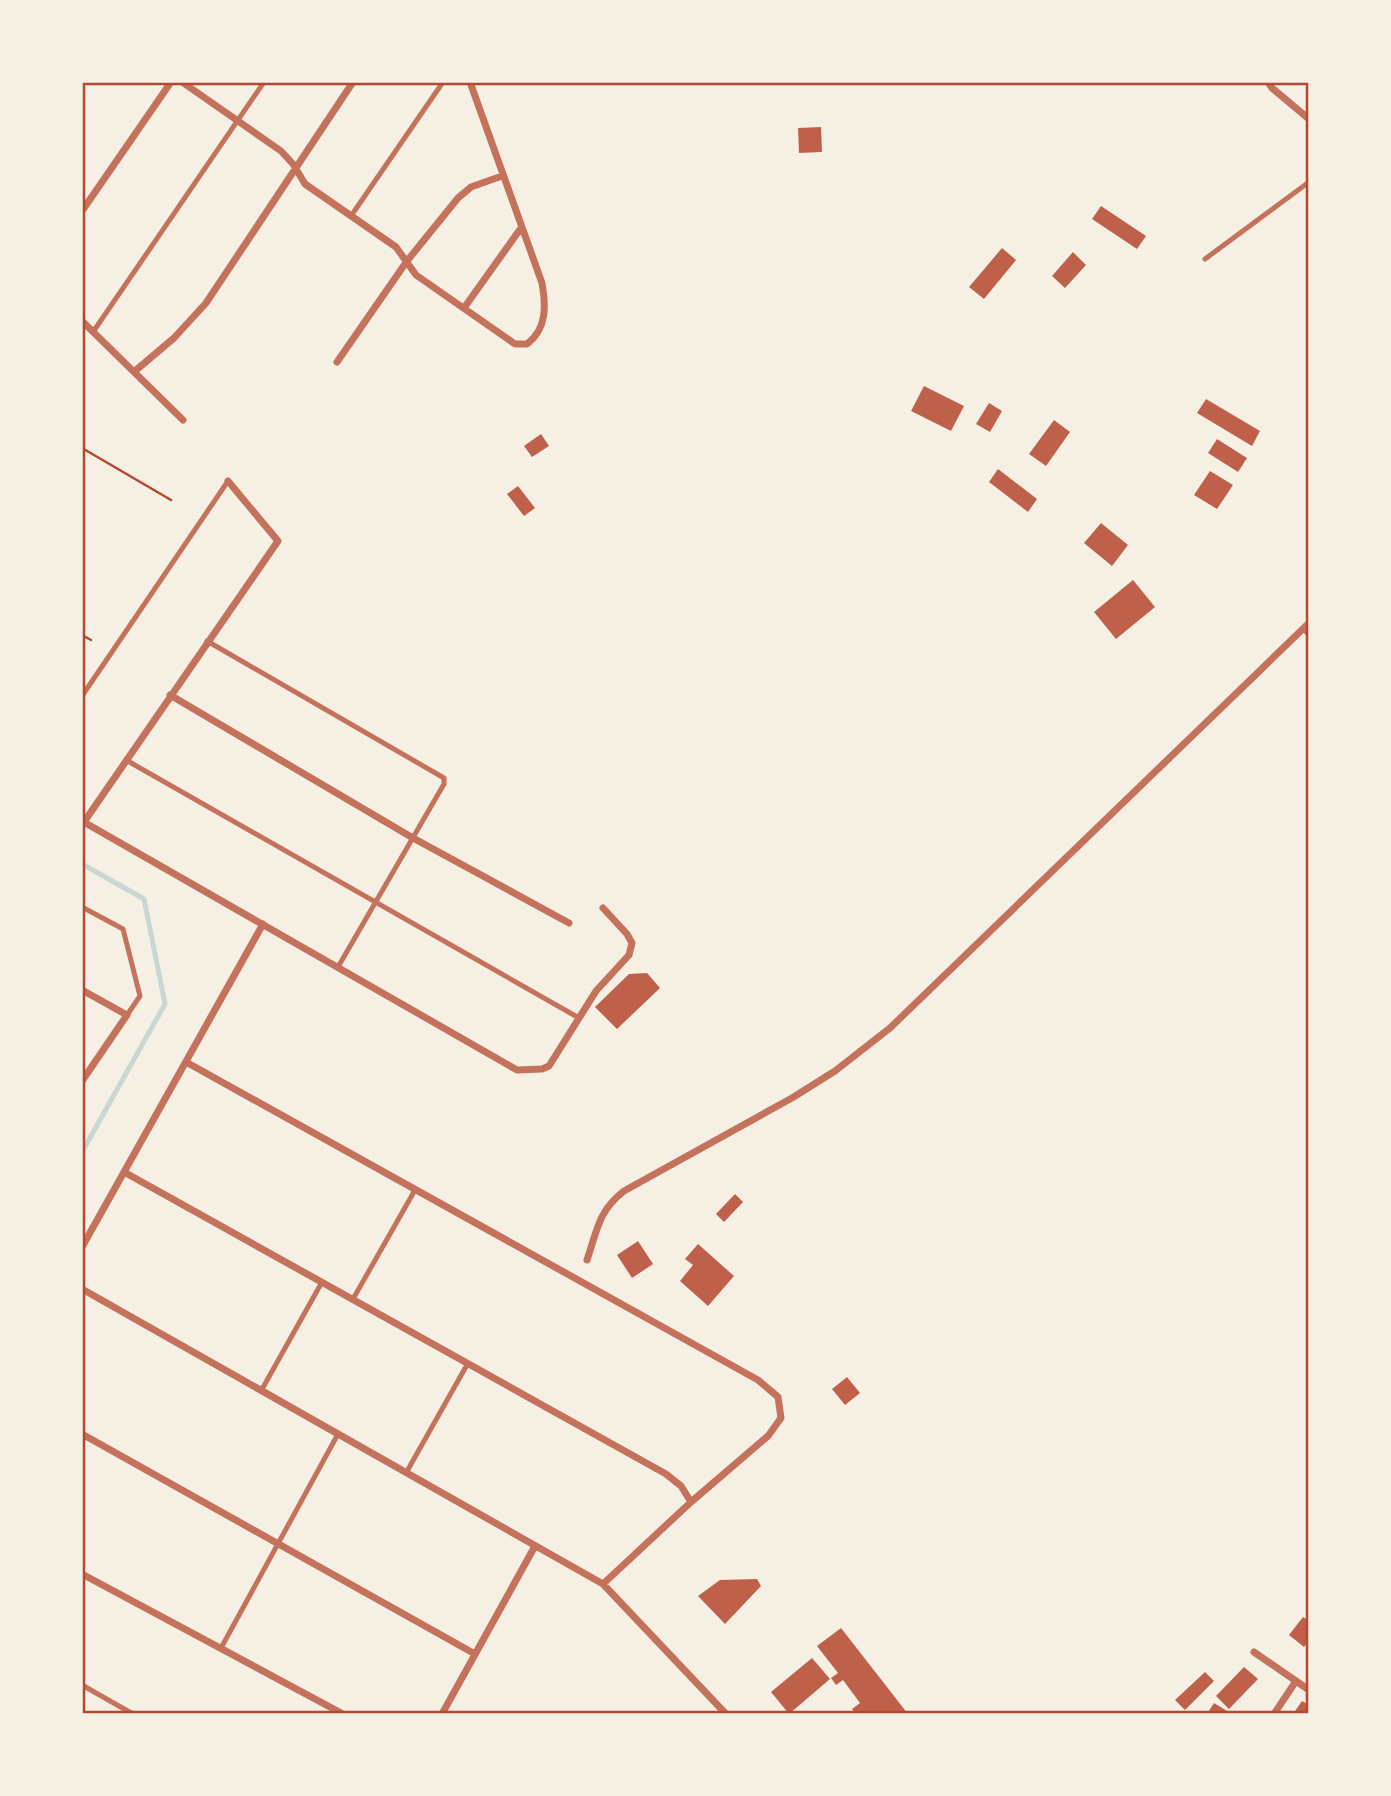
<svg xmlns="http://www.w3.org/2000/svg" width="1391" height="1796" font-family="'Fira Sans Condensed',sans-serif">
	<style>
		.lines { fill: none; stroke-linecap: round; stroke-linejoin: round }
		.stream { stroke: #c9d6d2; stroke-width: 5 }
		.building { fill: #bf614a }
		.path { stroke: #b5482f; stroke-width: 2.5 }
		.service { stroke: #c5725c; stroke-width: 5 }
		.minor { stroke: #c5725c; stroke-width: 7 }
		.neatline { fill: none; stroke: #b5482f; stroke-width: 2.5 }
	</style>
	<rect width="100%" height="100%" fill="#f6efe4"/>
	<g class="lines">
		<path class="stream" d="M82 864 144 899 165 1004 82 1152"/>
	</g>
	<path class="building" d="M821 127 822 152 799 153 798 128Z
		M1101 206 1146 236 1137 249 1092 219Z
		M1002 248 1016 260 984 299 969 287Z
		M1073 252 1086 265 1065 288 1052 276Z
		M924 386 964 406 951 431 911 411Z
		M1206 399 1260 431 1252 446 1197 413Z
		M989 403 1002 411 990 432 976 424Z
		M1054 420 1070 432 1046 466 1029 454Z
		M541 434 549 446 532 457 524 446Z
		M1217 439 1247 458 1238 472 1208 453Z
		M998 469 1037 499 1028 512 989 482Z
		M1210 471 1233 485 1217 509 1194 495Z
		M518 486 535 508 524 516 507 494Z
		M1101 523 1128 545 1112 566 1084 543Z
		M1133 580 1155 607 1116 639 1094 612Z
		M647 973 660 988 617 1029 595 1007 629 974Z
		M735 1194 743 1202 724 1222 716 1214Z
		M638 1241 653 1264 632 1278 617 1255Z
		M698 1244 734 1276 708 1306 680 1281 693 1265 685 1259Z
		M847 1377 860 1393 845 1405 832 1389Z
		M757 1579 761 1586 725 1624 698 1596 720 1580Z
		M1303 1617 1309 1621V1641L1304 1647 1289 1635Z
		M841 1628 908 1714H856L852 1709 860 1703 843 1680 836 1685 831 1678 838 1673 817 1646Z
		M812 1658 830 1679 789 1714 771 1692Z
		M1244 1667 1258 1679 1229 1709 1216 1696Z
		M1205 1672 1214 1681 1185 1710 1175 1700Z
		M1302 1701 1309 1705V1714H1293Z
		M1214 1703 1232 1714H1207Z"/>
	<g class="lines">
		<path class="path" d="M82 448 171 500
			M82 635 91 640"/>
		<path class="service" d="M351 216 443 82
			M1205 259 1309 182
			M93 332 264 82
			M1303 628 1309 635
			M207 641 444 778V784L338 967
			M82 696 228 481
			M126 760 579 1018
			M82 907 123 929 140 996 127 1015
			M353 1299 415 1190
			M261 1391 322 1282
			M406 1473 468 1363
			M221 1648 338 1434
			M82 1685 133 1714"/>
		<path class="minor" d="M182 82 281 151 293 164 305 184 396 247 416 275 515 344H527C547 329 546 306 542 283L470 82
			M1268 82 1272 88 1309 119
			M82 211 171 82
			M464 308 521 228
			M82 321 183 420
			M337 362 407 261 458 198 471 187 502 176
			M135 371 174 338 206 303 353 82
			M170 695 413 838 569 923
			M82 821 517 1070 542 1069 549 1066 596 991 629 955 632 943 627 934 603 908
			M84 822 278 541 228 481
			M82 990 127 1015 82 1081
			M186 1062 758 1380 778 1397 781 1418 768 1436 691 1502 603 1584
			M124 1172 666 1474 681 1486 691 1502
			M82 1247 263 924
			M587 1260C597 1231 598 1211 624 1191L792 1098 835 1071 890 1028 1309 623
			M82 1289 603 1584 726 1714
			M82 1434 475 1654
			M82 1574 343 1714
			M1254 1652 1309 1690
			M442 1714 535 1546
			M1274 1714 1296 1681"/>
	</g>
	<rect width="1391" height="1796" fill="none" stroke="#f6efe4" stroke-width="168"/>
	<rect x="84" y="84" width="1223" height="1628" class="neatline"/>
</svg>
